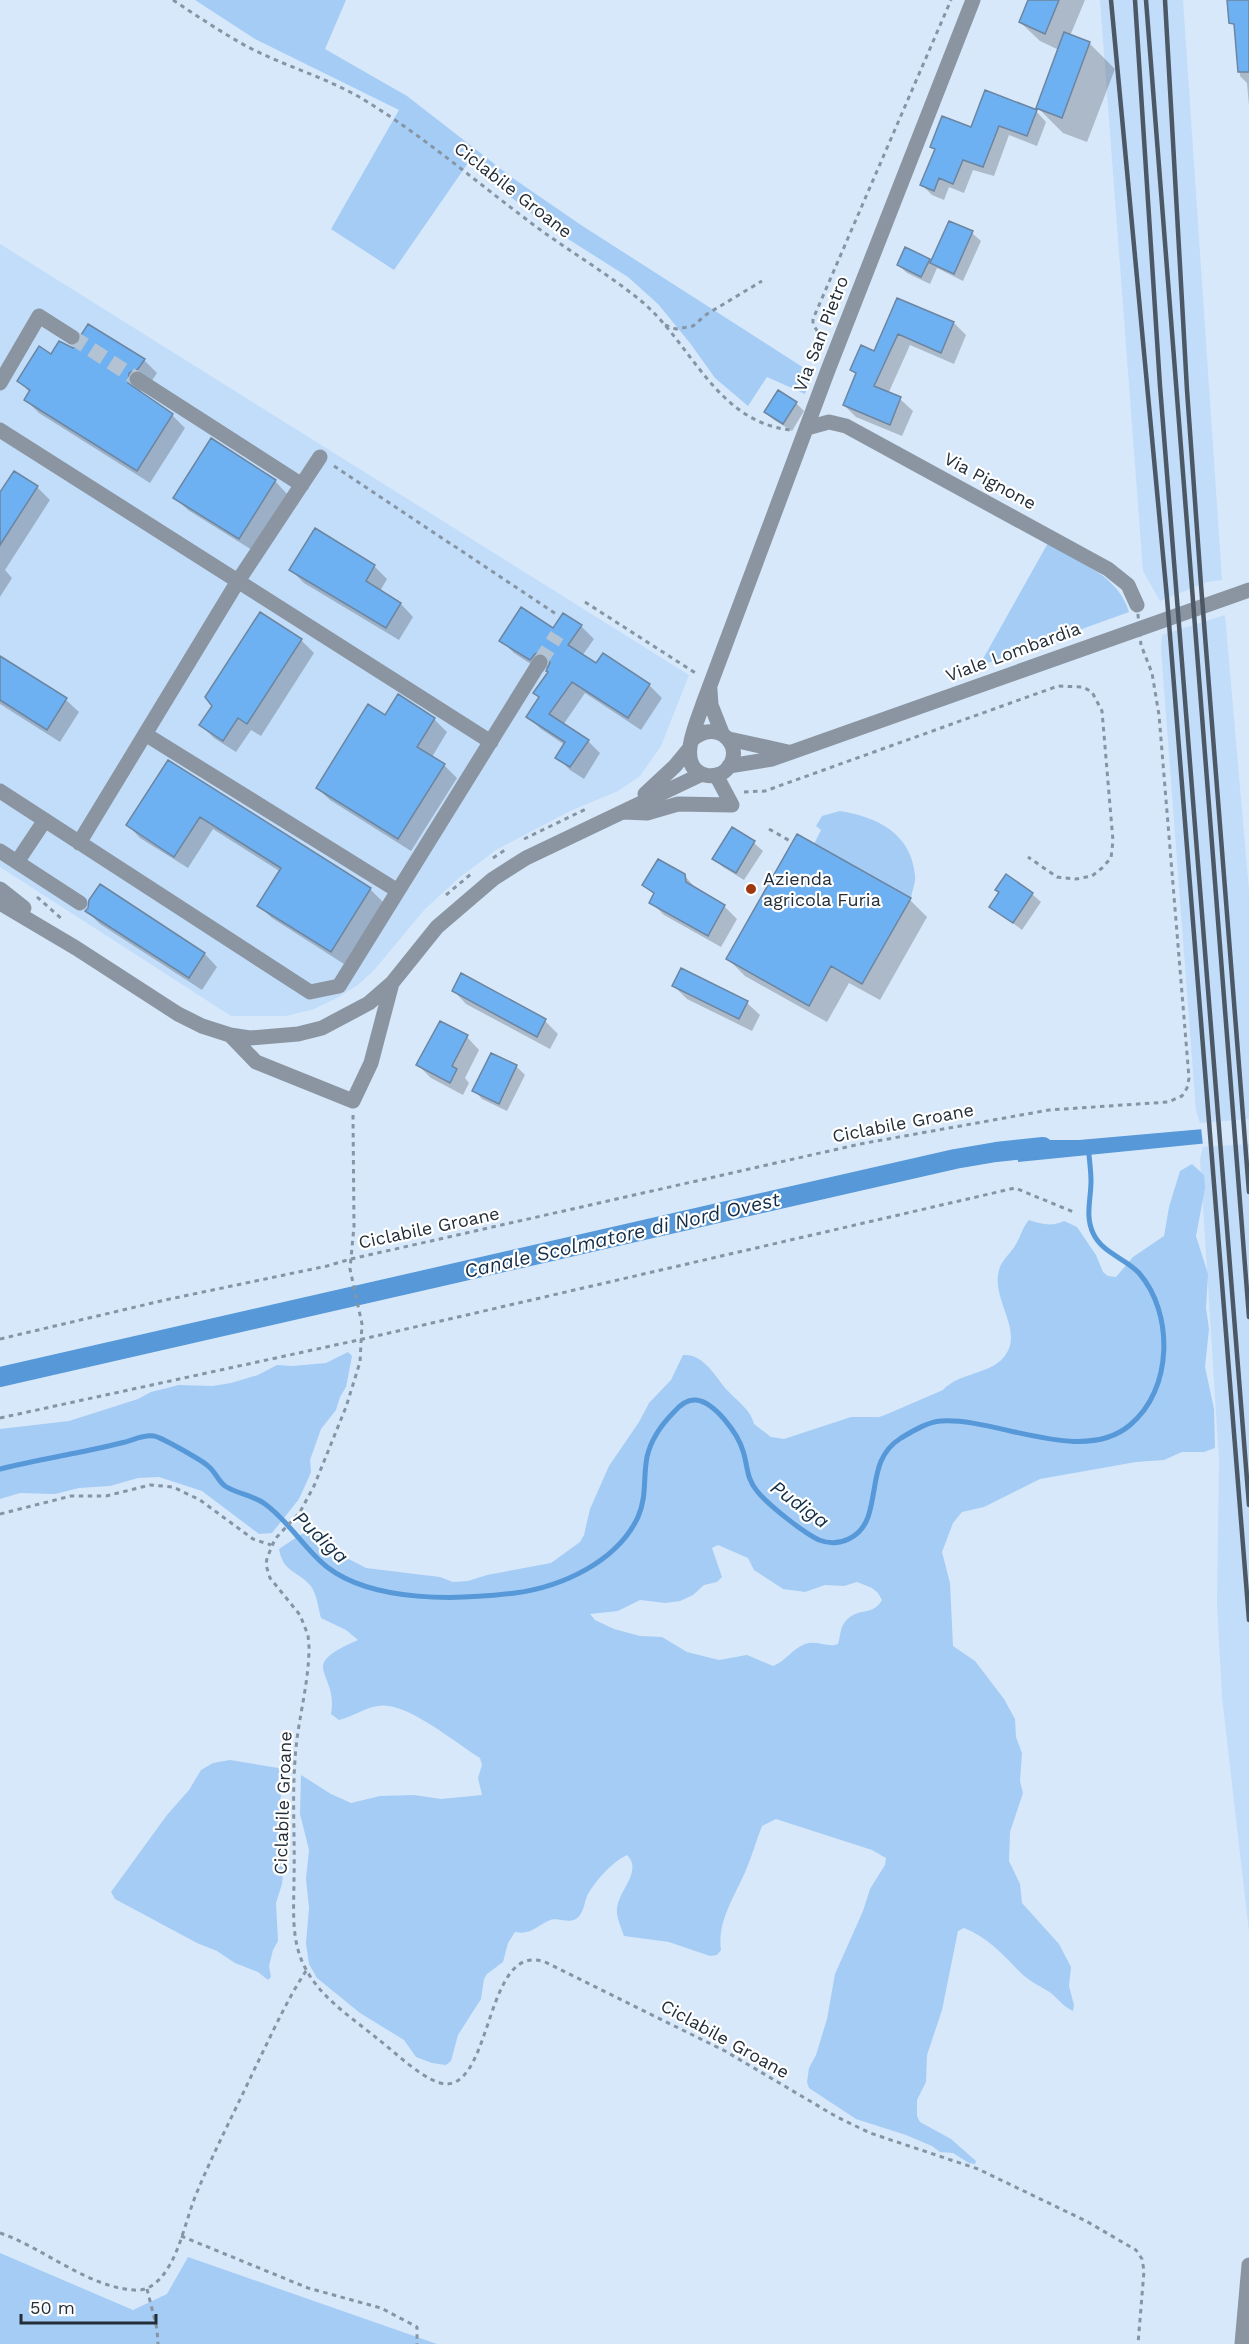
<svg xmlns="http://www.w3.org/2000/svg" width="1249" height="2344" font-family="'Work Sans',sans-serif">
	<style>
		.built { fill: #c2ddf9 }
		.green { fill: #a5ccf4; fill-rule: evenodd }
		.water { fill: #5698d8 }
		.pier { fill: #d7e8fa }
		.shadow { fill: #0003 }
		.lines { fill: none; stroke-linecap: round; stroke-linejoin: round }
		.stream { stroke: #5698d8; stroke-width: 5 }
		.canal { stroke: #5698d8; stroke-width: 20 }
		.building { fill: #6eb1f2; stroke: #6c85a0; stroke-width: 1.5 }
		.minor-tunnel { stroke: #b3c3d3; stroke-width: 15; stroke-dasharray: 15 8; stroke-linecap: butt }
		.path { stroke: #8695a4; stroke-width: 3; stroke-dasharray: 4.5 4.5; stroke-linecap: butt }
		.minor { stroke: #8a95a1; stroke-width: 15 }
		.rail { stroke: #4c5865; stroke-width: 4.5 }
		.path-bridge { stroke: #8695a4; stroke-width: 3; stroke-dasharray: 4.5 4.5; stroke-linecap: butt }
		.poi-dot { fill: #9e380f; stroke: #fff; stroke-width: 2 }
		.labels { text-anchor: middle; stroke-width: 4.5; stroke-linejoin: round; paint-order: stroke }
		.street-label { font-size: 18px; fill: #232e39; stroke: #fff }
		.poi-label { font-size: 18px; fill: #232e39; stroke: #fff; text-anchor: start }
		.water-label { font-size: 20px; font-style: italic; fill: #122e48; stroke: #fff }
	</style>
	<rect width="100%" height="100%" fill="#d7e8fa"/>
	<path class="built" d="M1100 0H1183L1222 580 1207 582 1160 601 1143 571Z
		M0 244 689 675 661 746 640 776 618 791 570 811 496 850 459 878 425 909 375 969 358 985 335 999 314 1009 286 1016H231L0 867Z
		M1225 615 1249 891V1119L1200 1123 1196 1111 1161 649 1162 635Z
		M1249 1144V1932L1222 1697 1217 1603 1219 1460 1200 1159 1203 1147Z"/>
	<path class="green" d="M195 0H346L325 49 407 96 514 179 581 225 804 368 809 381 805 394 767 377 748 406 715 378 690 343 658 304 628 277 546 225 468 163 394 270 331 229 399 110 255 39Z
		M1048 543C1078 561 1119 576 1129 612L979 666Z
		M840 811C877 817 911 833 915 875 916 882 912 891 911 898L814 844 821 830 816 826 822 816Z
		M1192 1164 1204 1175 1205 1188 1196 1236 1208 1274 1206 1308 1209 1329 1205 1367 1214 1409 1215 1448 1204 1452H1182L1164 1460 1136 1462 1040 1479 984 1507 962 1512 953 1523 942 1552 950 1583 953 1646 975 1661 1004 1699 1015 1719 1016 1737 1022 1753 1020 1781 1023 1793 1010 1832 1009 1861 1020 1884 1022 1903 1059 1944 1071 1967 1069 1986 1074 2005 1073 2011C1064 2007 1058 1999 1051 1993 1042 1987 1031 1982 1023 1975 1005 1957 988 1937 964 1928L958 1931 942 2010 927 2055 926 2082 917 2100V2116L920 2122 951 2139 976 2161 975 2164 969 2163 953 2153 940 2152 932 2146 906 2135 856 2119 809 2088 807 2082 809 2068 816 2055 827 2019 835 1974 863 1911 870 1889 885 1865 886 1858 872 1850 776 1819 762 1826C756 1841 752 1856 746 1870 735 1896 717 1921 721 1950L717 1955 710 1956 669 1942 624 1936C621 1927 616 1917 617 1908 619 1890 643 1871 627 1855 611 1863 597 1879 588 1894 584 1902 584 1914 576 1919 567 1924 557 1916 548 1921 535 1927 531 1935 515 1932L508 1943 503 1962 487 1974 484 1979 481 1999 458 2035 451 2061 446 2065 432 2063 416 2057 404 2040 360 2013 317 1978 309 1964 306 1943 309 1908 306 1879 309 1850 300 1814 301 1775 331 1794 351 1803 380 1796 414 1795 441 1799 482 1795 478 1778 482 1765 480 1758C457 1744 405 1700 378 1706 364 1708 352 1717 339 1720L331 1714C339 1670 294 1668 358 1640L346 1630 321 1618C318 1608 317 1593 310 1585 296 1570 283 1572 279 1549L300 1535 313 1529 343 1556 366 1568 440 1577 453 1582 468 1581 487 1575 551 1563 580 1542 584 1535 590 1509 609 1466 639 1422 649 1403 671 1380 683 1355C704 1353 716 1378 728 1391 738 1402 751 1410 754 1424L771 1437 784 1439 851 1417H879L885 1415 943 1390C960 1372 989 1375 1004 1357 1026 1330 988 1298 1000 1267 1003 1259 1012 1252 1016 1244 1021 1236 1022 1228 1029 1220 1041 1224 1052 1227 1064 1221L1077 1227 1096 1255 1103 1272 1108 1276 1116 1277 1133 1257 1164 1236 1169 1207 1180 1171ZM718 1545 748 1558 754 1570 783 1589 805 1592 825 1585 844 1586 857 1582 872 1588 878 1593 882 1600C872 1618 855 1605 843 1625 840 1630 840 1638 838 1644 828 1648 817 1640 805 1644 792 1649 785 1662 773 1666L747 1655 719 1660 687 1652 662 1637 640 1636 614 1629 595 1620 590 1614 618 1611 640 1600 665 1603 680 1601 693 1595 704 1585 717 1582 722 1577 712 1548Z
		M348 1352 352 1356 346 1387 340 1397 336 1410 321 1429 310 1460 311 1472 308 1479 299 1499 272 1533 259 1534 202 1491 159 1477 138 1478 110 1486 79 1488 55 1494 20 1493 0 1499V1429L69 1421 138 1399 151 1392 179 1385 213 1386 231 1383 258 1375 277 1365 292 1366 326 1363Z
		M230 1760 284 1769 285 1778 279 1805 285 1837V1851L282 1884 276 1903 278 1941 273 1950 269 1966 271 1977 268 1980 258 1972 235 1963 217 1951 197 1943 115 1899 111 1892 167 1815 189 1790 201 1770 213 1763Z
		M0 2253 133 2310 167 2294 188 2257 437 2344H0Z"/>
	<path class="water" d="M1249 1125V1139L1018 1162 1016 1140H1079Z"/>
	<path class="pier" d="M1249 1122V1142L1203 1146 1201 1127Z"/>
	<path class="shadow" d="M1030 0H1085L1070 36 1089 43 1115 69 1087 142 1063 133 1037 107 1059 50 1040 41 1020 22Z
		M1229 0H1249V106L1247 83 1240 76 1236 27 1231 22Z
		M1036 111 1046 122 1037 146 1009 135 994 176 973 170 964 193 949 187 944 200 932 195 922 185 936 150 932 147Z
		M950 223 972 233 981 241 963 281 937 268 930 284 907 273 898 265 929 260 932 263Z
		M898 300 954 323 966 335 954 364 910 345 888 394 900 399 913 411 902 436 856 417 844 405 857 375 852 370 875 353Z
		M73 350 144 360 157 373 151 382 142 386 141 393 172 415 185 428 150 483 39 413 26 400 30 393 19 381 51 356Z
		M796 403 804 411 792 431 774 420 765 412Z
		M275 481 287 494 252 550 188 510 175 498Z
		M37 487 50 500 5 570 12 578 0 597V495Z
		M374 566 387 579 380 591 401 604 413 617 399 640 304 583 291 570Z
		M261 614 301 640 314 653 261 736 251 730 236 752 214 738 201 725 214 705Z
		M581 626 594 639 582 656 596 665 649 685 662 698 641 730 585 693 563 725 588 741 600 753 584 779 570 770 557 757 565 745 541 729 528 717 540 698 535 693 550 672 546 668 543 672 514 653 501 640Z
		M0 658 66 700 79 712 60 742 0 704Z
		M398 696 434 719 447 732 432 757 444 765 457 778 411 851 330 800 317 788 385 717Z
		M168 762 370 889 383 902 344 964 272 918 259 906 281 872 213 829 188 868 140 838 128 825Z
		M733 829 754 843 763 851 744 880 723 867 714 859Z
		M684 875 698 891 724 906 737 919 721 947 664 915 651 902 655 895 644 885Z
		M1032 894 1041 902 1022 930 991 906Z
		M910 900 927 917 880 1000 849 983 827 1022 745 976 728 959Z
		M87 911 205 954 217 967 202 990 100 924Z
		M462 976 545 1021 558 1034 550 1049 466 1004 454 991Z
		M674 986 747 1003 760 1015 752 1031 687 999Z
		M467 1037 479 1050 465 1078 469 1083 463 1095 431 1078 418 1065Z
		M492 1055 517 1067 525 1075 507 1111 482 1099 474 1090Z"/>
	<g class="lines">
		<path class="stream" d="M0 1469C40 1459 81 1453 121 1443 132 1441 143 1434 154 1436 161 1437 203 1461 208 1466 215 1471 218 1481 225 1486 237 1494 253 1495 265 1504 289 1521 304 1549 327 1567 374 1603 459 1600 515 1593 561 1587 617 1562 638 1517 647 1497 643 1477 647 1457 651 1439 661 1425 674 1412 679 1406 687 1399 696 1400 715 1402 738 1434 743 1451 748 1466 746 1478 757 1491 768 1505 804 1533 819 1540 840 1548 861 1537 868 1517 878 1488 871 1457 901 1438 913 1431 927 1422 941 1421 995 1417 1082 1466 1130 1425 1173 1390 1174 1313 1139 1273 1125 1258 1102 1253 1093 1233 1085 1216 1091 1199 1091 1181 1091 1173 1090 1164 1089 1155"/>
		<path class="canal" d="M0 1377 955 1159 996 1152 1043 1147"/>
	</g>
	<path class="building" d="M1028 0H1059L1045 34 1019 22Z
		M1227 0H1249V72H1238L1234 24 1229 23Z
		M1064 32 1090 42 1062 118 1036 108Z
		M985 90 1037 110 1027 136 999 126 983 167 963 160 953 184 939 178 934 191 920 185 935 149 930 147 942 116 971 127Z
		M949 221 973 231 954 274 930 263Z
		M905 247 930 259 921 277 897 265Z
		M897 298 954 322 941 353 898 334 874 386 901 397 890 425 843 405 856 373 850 370 861 345 874 351Z
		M88 324 145 359 138 369 129 373 128 383 173 414 137 471 24 400 30 390 17 381 39 346 51 354 59 341 73 348 80 342 81 335Z
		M778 390 797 402 783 424 764 412Z
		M211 438 276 480 239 539 173 498Z
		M14 471 38 486 0 545V492Z
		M315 528 375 565 366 581 401 603 386 628 289 570Z
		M521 607 553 628 563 613 582 625 568 645 596 663 603 653 650 684 628 718 572 682 549 714 589 740 570 767 555 758 565 742 526 717 539 697 533 693 548 672 546 671 550 663 548 657 540 652 535 654 530 660 499 641Z
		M260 612 302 639 247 724 238 718 223 741 199 725 212 706 205 697Z
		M0 656 67 698 47 730 0 700Z
		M398 694 435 718 417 747 445 764 398 839 316 788 368 704 385 715Z
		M168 760 371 888 331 952 257 906 281 868 200 817 174 857 126 825Z
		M732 827 755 841 736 873 712 859Z
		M797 834 911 898 862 984 831 966 809 1006 726 959Z
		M658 859 685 874 686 882 725 905 708 936 649 903 654 893 642 885Z
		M1006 874 1033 893 1013 923 989 907 999 892 995 890Z
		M100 884 205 953 189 978 85 911 88 908 89 900Z
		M681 968 748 1001 739 1019 672 986Z
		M461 973 546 1019 537 1037 452 991Z
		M440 1021 468 1035 452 1066 457 1069 450 1083 416 1065Z
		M491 1053 517 1065 499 1104 472 1091Z"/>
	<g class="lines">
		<path class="minor-tunnel" d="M72 337 137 379
			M540 662 557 635"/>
		<path class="path" d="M173 0C197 16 221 32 246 46 284 66 325 77 361 98 419 133 469 176 522 216 560 246 603 270 640 300 692 343 715 421 790 430
			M665 325 676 329 693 326 707 314 762 281
			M822 339 813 324V319L951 0
			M334 466 556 614
			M585 602 697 674
			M744 792 765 791 1058 686 1083 687 1092 692 1102 711 1113 841 1111 858 1102 868 1092 876 1076 879 1057 877 1028 857
			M769 829 792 842
			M524 839 588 808
			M493 858 505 850
			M446 895 471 874
			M37 897 63 920
			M353 1115 354 1226 350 1269 362 1324 360 1362 346 1407 314 1486 300 1512 275 1539 267 1558 266 1565 270 1578 300 1615 308 1635 309 1647C309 1685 297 1722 295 1760 292 1799 295 1839 294 1878 294 1909 290 1943 307 1971 323 2000 354 2019 379 2040 395 2052 427 2084 447 2084 493 2082 486 1941 545 1962L725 2051 837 2117 870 2133 978 2169 1086 2221 1136 2250 1142 2259 1144 2271 1138 2344
			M0 1339 165 1300 327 1266 351 1259 860 1144 1049 1110 1168 1102 1182 1096 1187 1088 1189 1078 1159 715 1152 673 1141 645
			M0 1418 363 1339 1015 1188 1076 1213
			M0 1514 71 1496H106L150 1485 173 1487 200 1500 253 1539 271 1545
			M0 2233C44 2248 87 2287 134 2290 152 2292 164 2276 172 2261 182 2241 187 2218 195 2197 213 2153 235 2111 255 2068 271 2036 286 2001 306 1971
			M181 2236 308 2288 381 2308 417 2327V2344
			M147 2289 157 2329 158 2344"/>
		<path class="minor" d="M137 379 302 485
			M0 383 39 316 72 337
			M807 428 829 422 846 426 1108 569 1128 585 1137 605
			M0 430 491 742
			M710 690 711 705 722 733
			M145 734 398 891
			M729 739 788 752
			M692 740C717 716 748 748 726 770 721 775 712 777 705 775 675 767 697 723 703 704L828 370 973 0
			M729 766 772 759 1249 590
			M0 791 310 992 339 986 540 662
			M645 794 675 766 689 749
			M623 812 647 813 678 804 732 805 716 775
			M79 843 238 581 320 457
			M0 851 80 903
			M17 862 45 820
			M0 889 24 908
			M0 903 76 948 178 1014 202 1026 230 1035 250 1038 298 1034 322 1028 369 1003 392 983 437 927 493 879 526 858 702 774
			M230 1035 256 1062 353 1101 371 1063 392 983
			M1242 2344 1249 2265"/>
		<path class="rail" d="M1111 0 1167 598 1249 1620
			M1135 0 1160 386 1249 1505
			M1146 0 1249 1317
			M1165 0 1187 390 1201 585 1249 1192"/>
		<path class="path-bridge" d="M1137 605 1141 645"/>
	</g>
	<circle class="poi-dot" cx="751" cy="889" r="6"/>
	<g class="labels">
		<g class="street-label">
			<text transform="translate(513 190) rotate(38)" y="6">Ciclabile Groane</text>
			<text transform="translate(821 334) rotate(-69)" y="6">Via San Pietro</text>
			<text transform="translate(990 481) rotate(28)" y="6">Via Pignone</text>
			<text transform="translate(1013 652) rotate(-20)" y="6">Viale Lombardia</text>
			<text transform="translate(903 1123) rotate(-11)" y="6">Ciclabile Groane</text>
			<text transform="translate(429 1228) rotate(-12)" y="6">Ciclabile Groane</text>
			<text transform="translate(283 1803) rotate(-88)" y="6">Ciclabile Groane</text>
			<text transform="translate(725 2039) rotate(29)" y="6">Ciclabile Groane</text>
		</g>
		<g class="poi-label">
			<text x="763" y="885">Azienda<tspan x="763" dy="21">agricola Furia</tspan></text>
		</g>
		<g class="water-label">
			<text transform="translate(622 1235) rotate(-13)" y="7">Canale Scolmatore di Nord Ovest</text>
			<text transform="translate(800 1504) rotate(36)" y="7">Pudiga</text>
			<text transform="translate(321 1537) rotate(43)" y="7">Pudiga</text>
		</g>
	</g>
	<path d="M21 2314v9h135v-9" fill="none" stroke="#232e39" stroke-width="3"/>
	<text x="30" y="2314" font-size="18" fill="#232e39" stroke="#ffffff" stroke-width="4.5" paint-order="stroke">50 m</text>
</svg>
